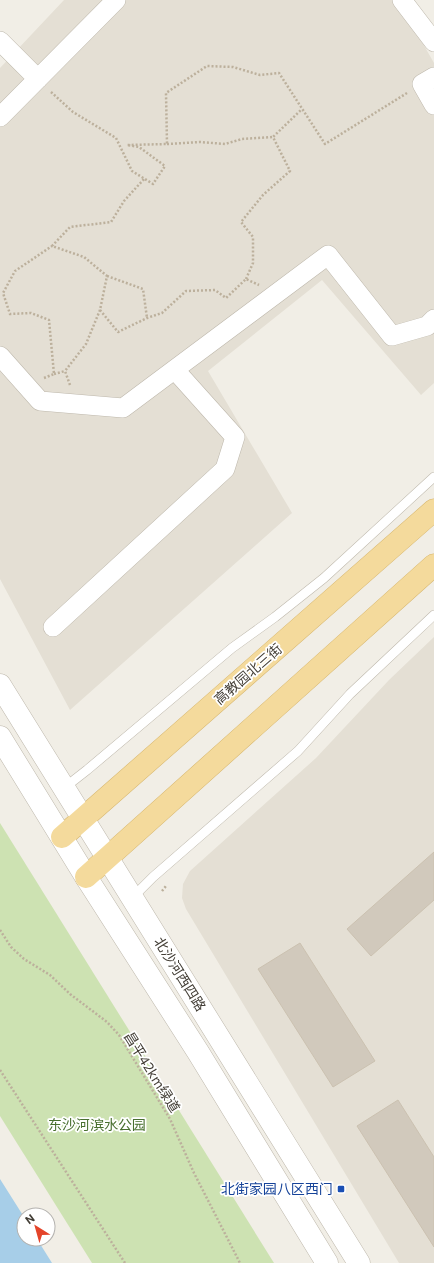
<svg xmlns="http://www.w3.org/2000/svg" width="434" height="1263" font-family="Commissioner,'Noto Sans SC',sans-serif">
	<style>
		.residential { fill: #e4dfd4 }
		.green { fill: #cde2b2 }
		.water { fill: #a7cee8 }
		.building { fill: #d1c9bc; stroke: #cbc1b0 }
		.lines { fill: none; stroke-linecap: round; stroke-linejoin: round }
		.service-casing { stroke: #beb8ac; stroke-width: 10 }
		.minor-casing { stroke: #beb8ac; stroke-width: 20 }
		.tertiary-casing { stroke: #beb8ac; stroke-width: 23 }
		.primary-casing { stroke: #d7b66e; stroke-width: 23 }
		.path { stroke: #bcb09c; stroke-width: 2.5; stroke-dasharray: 2 2; stroke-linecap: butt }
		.service { stroke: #fff; stroke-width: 9 }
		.minor { stroke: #fff; stroke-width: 19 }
		.tertiary { stroke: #fff; stroke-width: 22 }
		.primary { stroke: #f4da9c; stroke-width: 22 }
		.transit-dot { fill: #1a4fb4; stroke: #fff; stroke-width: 1.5 }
		.labels { text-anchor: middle; stroke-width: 3.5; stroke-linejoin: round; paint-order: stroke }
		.street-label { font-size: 14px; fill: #433e36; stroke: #fff }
		.park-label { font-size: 14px; fill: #486f2f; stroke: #fff }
		.transit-label { font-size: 14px; fill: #164399; stroke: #fff; text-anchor: end }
	</style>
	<rect width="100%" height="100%" fill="#f1eee6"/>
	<path class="residential" d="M64 0H398L434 63V383L421 395 322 280 208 371 292 513 70 710 0 579V68Z
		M434 637V1263H399L186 909 182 898 183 884 190 871 316 758 389 680Z"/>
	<path class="green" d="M0 823 274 1263H92L0 1116Z"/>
	<path class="water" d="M0 1179 24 1217V1239H37L52 1263H0Z"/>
	<path class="building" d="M434 852V900L371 956 347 929Z
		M300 943 375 1061 333 1087 258 969Z
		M398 1100 434 1157V1247L357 1126Z"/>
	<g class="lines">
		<defs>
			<path id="service" d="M64 788 87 770 232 648 275 617 324 578 434 477
				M133 897 153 877 298 751 350 694 434 615"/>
			<path id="minor" d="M402 0 434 42
				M0 41 38 79
				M434 77 422 84 434 105
				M0 117 116 0
				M0 356 40 401 123 408 328 255 392 336 427 326 434 319
				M53 627 225 469 235 437 175 370"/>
			<path id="tertiary" d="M0 685 359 1263
				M0 737 86 877 198 1052 327 1263"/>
			<path id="primary" d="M62 837 434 510
				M86 877 434 565"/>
		</defs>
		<use href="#service" class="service-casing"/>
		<use href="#minor" class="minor-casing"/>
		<use href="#tertiary" class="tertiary-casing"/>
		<use href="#primary" class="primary-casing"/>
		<path class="path" d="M51 92 73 112 116 138 132 171 153 184 165 166 139 147 127 145 167 144 166 93 207 66 233 67 260 75 279 73 325 144 407 93
			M167 144 200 142 225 144 242 139 273 137
			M107 276 143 289 147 318
			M246 279 253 263V237L241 222 263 195 290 171 273 137 302 109
			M100 310 118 332 147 318 162 313 186 291 215 290 226 298 246 279 259 285
			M54 374 65 371
			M44 378 54 374 49 320 31 313 10 314 3 293 15 271 52 246
			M70 385 65 371 86 344 100 310 107 276 84 257 52 246 70 227 111 222 124 201 144 179
			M162 891 166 886
			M0 930 11 947 24 959 50 975 70 994 107 1022 119 1035 170 1119 194 1173 240 1263
			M0 1070 125 1263"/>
		<use href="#service" class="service"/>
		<use href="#minor" class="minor"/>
		<use href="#tertiary" class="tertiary"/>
		<use href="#primary" class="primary"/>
	</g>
	<rect class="transit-dot" x="337" y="1185" width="8" height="8" rx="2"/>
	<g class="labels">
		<g class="street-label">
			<text transform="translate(248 674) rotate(-41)" y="5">高教园北三街</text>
			<text transform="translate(180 974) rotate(58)" y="5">北沙河西四路</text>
			<text transform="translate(152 1072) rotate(58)" y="5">昌平42km绿道</text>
		</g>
		<g class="park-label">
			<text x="97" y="1130">东沙河滨水公园</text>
		</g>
		<g class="transit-label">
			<text x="333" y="1194">北街家园八区西门</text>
		</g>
	</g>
	<g transform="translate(36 1227) rotate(323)"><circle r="19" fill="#ffffff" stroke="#b4b2af"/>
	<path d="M0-3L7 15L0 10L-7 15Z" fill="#e4442a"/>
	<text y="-6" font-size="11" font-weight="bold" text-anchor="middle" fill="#433e36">N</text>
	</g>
</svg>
